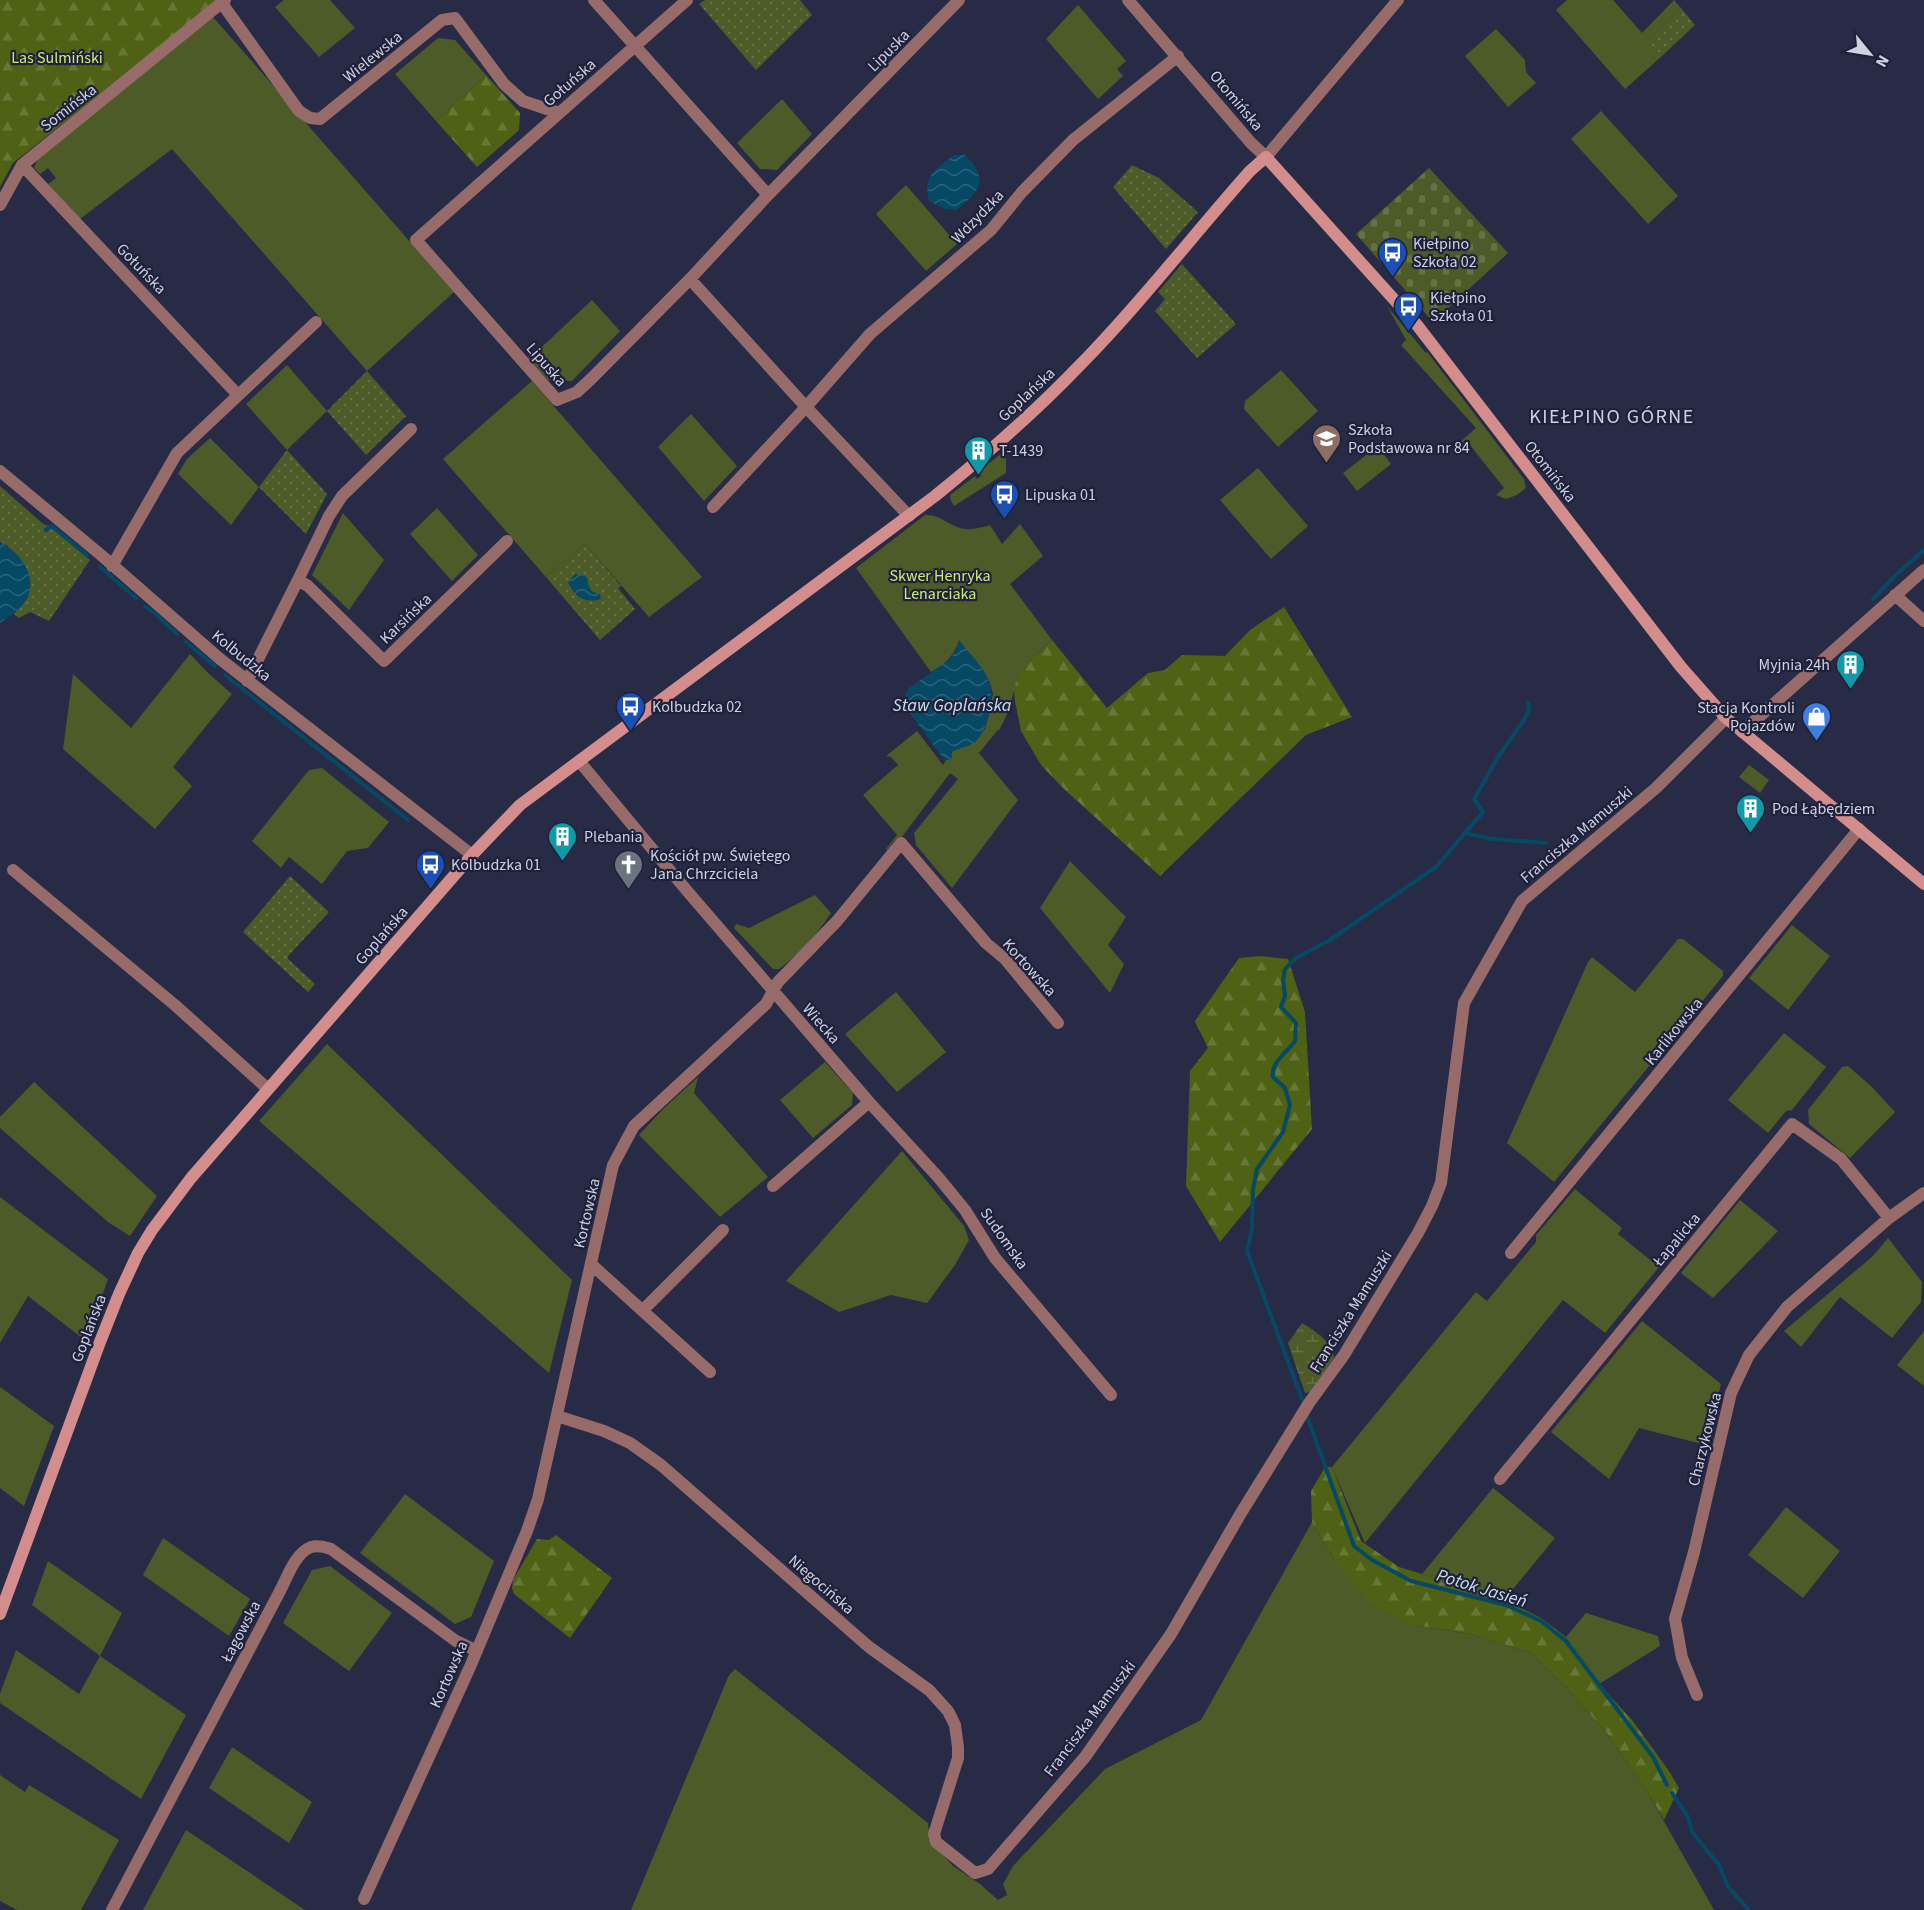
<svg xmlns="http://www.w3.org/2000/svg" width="1924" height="1910" font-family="'Source Sans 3',sans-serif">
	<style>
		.green { fill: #4c5b27 }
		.forest { fill: url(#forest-firs) }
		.wetland { fill: url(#wetland-marsh) }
		.cemetery { fill: url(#cemetery-stones) }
		.garden { fill: url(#garden-dots) }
		.water { fill: url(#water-waves) }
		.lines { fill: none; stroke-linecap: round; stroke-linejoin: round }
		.stream { stroke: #064965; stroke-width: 4 }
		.street { stroke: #986b6b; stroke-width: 12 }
		.secondary { stroke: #d48d8d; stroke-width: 12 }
		.labels { text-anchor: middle; stroke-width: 4.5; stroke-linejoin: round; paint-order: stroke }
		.street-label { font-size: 16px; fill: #ced1e2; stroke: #1f213b }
		.park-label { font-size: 16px; fill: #cbee71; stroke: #1f213b }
		.poi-label { font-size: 16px; fill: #ced1e2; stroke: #1f213b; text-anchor: start }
		.water-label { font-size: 18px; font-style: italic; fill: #c8e0ee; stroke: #1f213b }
		.quarter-label { font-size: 20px; letter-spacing: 1.5px; fill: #ced1e2; stroke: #1f213b }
	</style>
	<defs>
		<pattern id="forest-firs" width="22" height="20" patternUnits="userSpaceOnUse" patternTransform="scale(1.5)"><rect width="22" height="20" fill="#4e6114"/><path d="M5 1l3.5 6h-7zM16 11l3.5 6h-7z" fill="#667736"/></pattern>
		<pattern id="wetland-marsh" width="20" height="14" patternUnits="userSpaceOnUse" patternTransform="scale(1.5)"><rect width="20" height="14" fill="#4c5b27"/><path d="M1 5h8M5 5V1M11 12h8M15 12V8" fill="none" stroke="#657246"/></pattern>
		<pattern id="cemetery-stones" width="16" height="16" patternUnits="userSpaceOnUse" patternTransform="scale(1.5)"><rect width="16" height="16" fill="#4c5b27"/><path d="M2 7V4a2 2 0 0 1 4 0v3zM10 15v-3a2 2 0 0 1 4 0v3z" fill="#657246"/></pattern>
		<pattern id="garden-dots" width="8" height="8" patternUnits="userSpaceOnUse" patternTransform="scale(1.5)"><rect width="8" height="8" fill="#4c5b27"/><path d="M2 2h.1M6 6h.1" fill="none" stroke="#657246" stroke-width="1.8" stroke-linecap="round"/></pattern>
		<pattern id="water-waves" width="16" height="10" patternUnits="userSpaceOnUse" patternTransform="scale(1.5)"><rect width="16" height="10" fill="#064965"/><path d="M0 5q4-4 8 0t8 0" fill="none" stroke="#29627b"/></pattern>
	</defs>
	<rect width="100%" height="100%" fill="#282b46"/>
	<path class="green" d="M284 0H330L355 28 319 57 275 7Z
		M1567 0H1613L1642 33 1674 0 1681 8 1649 40 1662 56 1625 89 1556 10Z
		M1078 5 1126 61 1117 69 1123 76 1098 99 1046 39Z
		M213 17 454 292 367 371 172 149 80 219 48 184 56 178 48 168 40 174 34 168 38 158Z
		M1496 29 1525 60 1526 72 1536 83 1508 107 1465 56Z
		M438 38 455 40 486 75 436 121 395 74Z
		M782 99 812 134 777 170 760 169 737 143Z
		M1601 111 1678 196 1648 224 1571 139Z
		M906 185 957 244 926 271 876 214Z
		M592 300 620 331 572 381 548 380 529 359Z
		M1387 306 1425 352 1428 353 1524 479 1526 488 1517 495 1506 499 1496 495 1504 488 1470 445 1460 452H1457L1458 444 1476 428 1401 345 1406 340Z
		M287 365 327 411 287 450 246 404Z
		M1281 370 1318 411 1278 447 1244 409 1245 401Z
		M532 381 702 577 649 617 585 544 546 577 443 459Z
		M691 414 737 466 704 501 658 447Z
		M210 438 259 487 231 525 178 474 187 459Z
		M1378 446 1391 464 1357 491 1343 473Z
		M1002 453 1006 457V473L954 506 951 501 950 495 975 476 977 479 981 476 978 472Z
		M1258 468 1308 526 1271 559 1220 500Z
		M437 508 478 555 452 581 410 534Z
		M343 513 384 560 349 610 312 575Z
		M925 515C941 514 951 528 966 529 974 530 982 527 990 525L1002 544 1020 524 1043 556 1010 584 1052 640 1030 660 1024 670 1020 672C1012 693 1011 711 999 730L997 731 979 753 1018 800 952 888 916 845 914 833 958 779 950 773 901 838 900 837 894 841 887 850 886 849 897 835 863 795 898 765 891 757 886 756 917 731 943 765 946 760H951L952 751 985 729 993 694 989 680 959 641C954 656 945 664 931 672L856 568Z
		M190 654 207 672 232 694 173 767 192 786 155 829 63 749 73 674 131 728Z
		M1749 765 1769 780 1760 793 1739 777Z
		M322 768 389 822 368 848 347 851 322 884 289 857 281 868 252 841 309 770Z
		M1070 861 1126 917 1108 945 1124 964 1110 993 1040 908Z
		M815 895 831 913C816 936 800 953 779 969H773L734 928 736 924 749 928Z
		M1792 925 1830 956 1788 1010 1749 978Z
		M1678 939H1683L1723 971V976L1554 1182 1507 1143 1588 962 1592 957 1635 992Z
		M896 992 946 1052 897 1092 845 1034Z
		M1784 1033 1826 1067 1792 1110 1786 1111 1768 1133 1728 1100Z
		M327 1044 572 1280 549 1373 259 1121Z
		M825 1062 853 1093 852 1105 813 1138 780 1100Z
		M1848 1066 1872 1087 1895 1112 1850 1158 1809 1124 1808 1110 1842 1067Z
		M698 1077 694 1093 768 1177 720 1217 639 1135 663 1109Z
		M34 1082 157 1196 130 1236 108 1222 0 1128V1117Z
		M902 1151 964 1226 969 1240 955 1265 927 1303 891 1295 839 1312 786 1281Z
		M1575 1189 1622 1228 1618 1234 1659 1267 1605 1333 1563 1300 1365 1543 1332 1467 1476 1292 1487 1301 1536 1242V1235Z
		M0 1197 108 1279 86 1341 28 1296 0 1343Z
		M1740 1200 1778 1231 1713 1298 1681 1273Z
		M1888 1238 1922 1282 1921 1302 1892 1338 1840 1297 1801 1347 1784 1331 1873 1256Z
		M1642 1321 1721 1384 1706 1445 1639 1428 1609 1479 1551 1432Z
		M1924 1331V1386L1897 1365Z
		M0 1387 54 1426 24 1506 0 1488Z
		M1493 1488 1555 1538 1504 1600 1470 1593 1422 1574Z
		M405 1494 494 1561 471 1617 455 1624 360 1553Z
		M1786 1507 1840 1551 1803 1598 1748 1555Z
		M1312 1522 1335 1561 1413 1625 1471 1634 1531 1653 1565 1686 1606 1732 1648 1793 1714 1910H631L729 1675 735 1669 928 1823 930 1840 953 1866 980 1884 998 1900 1007 1895 1003 1884 1013 1866 1105 1769 1201 1720Z
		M163 1538 250 1599 229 1636 143 1575Z
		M48 1561 122 1613 100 1656 186 1715 141 1799 0 1703V1694L16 1650 79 1694 100 1656 32 1605Z
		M330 1566 392 1613 349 1671 283 1623 312 1570Z
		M1586 1613 1658 1636 1660 1646 1599 1684 1591 1668 1566 1637Z
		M232 1747 312 1802 289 1843 209 1788Z
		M0 1775 25 1792 29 1785 119 1840 81 1910H17L0 1901Z
		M186 1830 305 1910H143Z"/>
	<path class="forest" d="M0 0H219L13 163 0 187Z
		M486 75 520 113 519 130 477 167 436 121Z
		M1284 607 1352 717 1306 735 1160 876 1064 789 1041 765 1021 731 1015 701 1014 688 1020 671 1024 670 1030 660 1052 640 1107 708 1148 673 1165 670 1182 655 1225 656 1250 630Z
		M1259 956 1288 959 1305 1012 1312 1129 1220 1242 1186 1186 1190 1071 1208 1048 1195 1021 1239 958Z
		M1325 1467H1332L1361 1541 1399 1567 1422 1574 1470 1593 1509 1602 1541 1618 1566 1637 1591 1668 1599 1684 1632 1720 1669 1771 1679 1788 1664 1820 1648 1793 1606 1732 1565 1686 1531 1653 1471 1634 1413 1625 1372 1605 1335 1561 1312 1522 1311 1491Z
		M556 1535 612 1578 570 1638 514 1594 512 1588 513 1580 537 1539 549 1540Z"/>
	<path class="wetland" d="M1302 1323C1314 1330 1333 1343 1334 1358L1310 1392 1305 1393 1288 1343Z"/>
	<path class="cemetery" d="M1429 168 1508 253 1433 322 1356 234Z"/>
	<path class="garden" d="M705 0H800L812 15 756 70 699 4Z
		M1681 8 1695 25 1662 56 1648 41Z
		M1132 165 1159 178 1198 212 1166 249 1113 187Z
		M1182 264 1236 324 1197 358 1155 311 1165 299 1158 292Z
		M367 371 406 416 366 455 327 411Z
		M287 450 327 494 306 534 259 487Z
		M0 486 41 522 46 526 48 525 90 560 49 621 30 612 19 618 14 614 28 597 8 546 0 542Z
		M585 544 621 586 618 588 635 609 600 640 546 577Z
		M290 876 329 912 288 956V959L315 984 308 992 243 932Z"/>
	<path class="water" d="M954 155H965C990 180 980 190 957 210L945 209 929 201C922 176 936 169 954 155Z
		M0 542C19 552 37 574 28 596 23 608 10 616 0 623Z
		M575 574 583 575 587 578C589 588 590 592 600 594L601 599C585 604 574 597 568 582Z
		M959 640C982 669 999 679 988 719 985 727 981 738 974 743 968 747 959 748 952 752L951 760H946L940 754 902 702 908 689 950 659 957 649Z"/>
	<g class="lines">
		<path class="stream" d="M46 530 52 526 87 555
			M100 567 136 598
			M1873 599 1896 575 1924 550
			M145 607 155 613 177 634
			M186 642 215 666
			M225 675 408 820
			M1464 833 1492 839 1546 843
			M1302 1399 1247 1251 1252 1228 1253 1189 1257 1169 1283 1132 1290 1105 1285 1088 1273 1077C1271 1061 1287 1053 1295 1041L1296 1023 1281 1007 1285 996 1283 980 1285 969 1296 958 1330 940 1436 867 1483 812 1474 799 1500 754 1524 720 1529 709 1528 703
			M1307 1416 1354 1546 1372 1560 1411 1581 1506 1605 1541 1621 1566 1641 1653 1757 1667 1785
			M1672 1793 1688 1817 1692 1832 1719 1865 1728 1887 1749 1910"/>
		<path class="street" d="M594 0 768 195
			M687 0 416 240 557 400 577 392 592 378 690 279 768 195 959 0
			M1128 0 1251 143 1266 157 1398 0
			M221 2 299 111 310 118 320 119 442 20 455 18 504 84 523 101 559 113
			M22 165 238 395
			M0 205 22 165 225 0
			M690 279 806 407 909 516
			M0 471 101 555 220 659 472 855
			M713 507 806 407 870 334 991 230 1022 192 1073 140 1178 56
			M112 566 177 453 316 322
			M298 580 329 516 342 496 411 429
			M1895 595 1924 621
			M247 681 298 580 308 586 384 661 507 541
			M1742 732 1924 570
			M579 761 688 892 869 1102 938 1177 965 1210 995 1258 1111 1395
			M13 870 176 1006 268 1089
			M773 1186 869 1102
			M1511 1253 1859 829
			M591 1264 710 1372
			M643 1310 723 1230
			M557 1416 604 1431 630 1443 661 1465 869 1647 929 1690 948 1711 955 1725 958 1747V1758L934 1834 936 1842 975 1873 988 1869 1085 1757 1171 1634 1241 1513 1309 1403 1344 1355 1418 1233 1432 1206 1441 1183 1464 1003 1522 901 1656 788 1726 718
			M1500 1479 1792 1124 1841 1159 1889 1218
			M1697 1695 1682 1658 1675 1619 1694 1552 1731 1393 1749 1355 1787 1307 1889 1218 1924 1193
			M364 1899 470 1667 527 1531 538 1499 613 1165 634 1126 766 1004 778 982 837 921 901 843 986 943 1005 959 1058 1023
			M112 1910 280 1591C287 1578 295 1553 311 1547 318 1545 325 1547 331 1549L456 1641 477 1651"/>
		<path class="secondary" d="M0 1614 100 1342 119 1294 138 1253 152 1230 191 1178 472 855 520 805 935 496C986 455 1036 411 1081 364 1141 303 1193 235 1250 171L1266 157 1417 325 1681 667 1726 718 1924 884"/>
	</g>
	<defs>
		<symbol id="bus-pin" viewBox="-11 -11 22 30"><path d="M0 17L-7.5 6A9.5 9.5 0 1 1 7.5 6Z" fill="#1a4fb4" stroke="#1f213b"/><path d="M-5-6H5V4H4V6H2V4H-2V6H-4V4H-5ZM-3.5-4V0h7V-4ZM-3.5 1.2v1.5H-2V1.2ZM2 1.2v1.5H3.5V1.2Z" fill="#fff"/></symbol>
		<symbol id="school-pin" viewBox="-11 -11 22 30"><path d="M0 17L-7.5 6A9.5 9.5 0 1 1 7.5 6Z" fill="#8d6e63" stroke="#1f213b"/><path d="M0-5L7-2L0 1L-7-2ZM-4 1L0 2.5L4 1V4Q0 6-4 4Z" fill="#fff"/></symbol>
		<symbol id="building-pin" viewBox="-11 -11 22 30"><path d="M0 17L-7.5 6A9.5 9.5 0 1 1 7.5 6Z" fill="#0f9aa8" stroke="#1f213b"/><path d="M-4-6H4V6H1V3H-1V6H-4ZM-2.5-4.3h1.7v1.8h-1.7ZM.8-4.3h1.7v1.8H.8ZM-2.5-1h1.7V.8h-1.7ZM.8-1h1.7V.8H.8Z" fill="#fff"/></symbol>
		<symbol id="shop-pin" viewBox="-11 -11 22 30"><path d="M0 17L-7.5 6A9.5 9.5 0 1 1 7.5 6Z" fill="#3f7fe0" stroke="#1f213b"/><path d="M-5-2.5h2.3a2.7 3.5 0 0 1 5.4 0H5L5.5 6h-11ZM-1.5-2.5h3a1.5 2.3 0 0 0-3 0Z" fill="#fff"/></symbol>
		<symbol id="church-pin" viewBox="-11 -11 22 30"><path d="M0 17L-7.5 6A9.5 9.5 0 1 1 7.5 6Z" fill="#6b7280" stroke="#1f213b"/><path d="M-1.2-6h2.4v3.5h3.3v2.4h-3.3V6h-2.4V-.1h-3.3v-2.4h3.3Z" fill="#fff"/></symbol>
	</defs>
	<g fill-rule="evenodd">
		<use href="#bus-pin" x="1376" y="236" width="33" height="45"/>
		<use href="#bus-pin" x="1392" y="290" width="33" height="45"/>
		<use href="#school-pin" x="1310" y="422" width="33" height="45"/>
		<use href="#building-pin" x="962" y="434" width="33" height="45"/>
		<use href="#bus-pin" x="988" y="478" width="33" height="45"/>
		<use href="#building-pin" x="1834" y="648" width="33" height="45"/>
		<use href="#bus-pin" x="614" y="690" width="33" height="45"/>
		<use href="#shop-pin" x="1800" y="700" width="33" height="45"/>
		<use href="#building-pin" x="1734" y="792" width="33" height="45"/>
		<use href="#building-pin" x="546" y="820" width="33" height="45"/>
		<use href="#bus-pin" x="414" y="848" width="33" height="45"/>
		<use href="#church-pin" x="612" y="848" width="33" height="45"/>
	</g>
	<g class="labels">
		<g class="street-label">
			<text transform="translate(888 50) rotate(-45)" y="6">Lipuska</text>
			<text transform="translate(372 56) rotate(-39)" y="6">Wielewska</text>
			<text transform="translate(569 82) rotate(-41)" y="6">Gołuńska</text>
			<text transform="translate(1237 100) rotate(50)" y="6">Otomińska</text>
			<text transform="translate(68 107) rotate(-38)" y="6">Somińska</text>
			<text transform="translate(977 216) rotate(-46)" y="6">Wdzydzka</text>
			<text transform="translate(142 268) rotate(46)" y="6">Gołuńska</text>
			<text transform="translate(547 364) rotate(49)" y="6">Lipuska</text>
			<text transform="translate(1026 394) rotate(-43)" y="6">Goplańska</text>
			<text transform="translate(1551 471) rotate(52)" y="6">Otomińska</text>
			<text transform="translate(405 618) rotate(-44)" y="6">Karsińska</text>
			<text transform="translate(242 655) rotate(39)" y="6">Kolbudzka</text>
			<text transform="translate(1576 834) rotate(-40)" y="6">Franciszka Mamuszki</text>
			<text transform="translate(381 935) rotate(-49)" y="6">Goplańska</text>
			<text transform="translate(1030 967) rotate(48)" y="6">Kortowska</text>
			<text transform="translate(822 1023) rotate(49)" y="6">Wiecka</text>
			<text transform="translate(1673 1031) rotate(-51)" y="6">Karlikowska</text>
			<text transform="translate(586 1213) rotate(-77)" y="6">Kortowska</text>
			<text transform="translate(1005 1238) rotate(55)" y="6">Sudomska</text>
			<text transform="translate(1676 1239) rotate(-50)" y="6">Łapalicka</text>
			<text transform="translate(1350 1311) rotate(-58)" y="6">Franciszka Mamuszki</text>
			<text transform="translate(88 1328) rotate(-69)" y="6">Goplańska</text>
			<text transform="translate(1704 1439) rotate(-76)" y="6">Charzykowska</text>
			<text transform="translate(822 1584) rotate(41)" y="6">Niegocińska</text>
			<text transform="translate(240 1631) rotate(-62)" y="6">Łagowska</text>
			<text transform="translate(448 1674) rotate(-66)" y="6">Kortowska</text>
			<text transform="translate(1089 1718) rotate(-53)" y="6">Franciszka Mamuszki</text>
		</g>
		<g class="park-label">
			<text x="57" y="63">Las Sulmiński</text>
			<text x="940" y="581">Skwer Henryka<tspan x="940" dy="18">Lenarciaka</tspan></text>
		</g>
		<g class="poi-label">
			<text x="1413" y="249">Kiełpino<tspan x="1413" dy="18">Szkoła 02</tspan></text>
			<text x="1430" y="303">Kiełpino<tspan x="1430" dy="18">Szkoła 01</tspan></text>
			<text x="1348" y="435">Szkoła<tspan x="1348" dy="18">Podstawowa nr 84</tspan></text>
			<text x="999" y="456">T-1439</text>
			<text x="1025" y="500">Lipuska 01</text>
			<text x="1830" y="670" text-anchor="end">Myjnia 24h</text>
			<text x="652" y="712">Kolbudzka 02</text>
			<text x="1795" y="713" text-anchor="end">Stacja Kontroli<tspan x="1795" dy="18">Pojazdów</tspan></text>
			<text x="1772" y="814">Pod Łąbędziem</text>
			<text x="584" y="842">Plebania</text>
			<text x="650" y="861">Kościół pw. Świętego<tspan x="650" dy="18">Jana Chrzciciela</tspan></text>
			<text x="451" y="870">Kolbudzka 01</text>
		</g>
		<g class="water-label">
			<text x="952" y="711">Staw Goplańska</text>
			<text transform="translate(1482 1588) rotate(17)" y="6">Potok Jasień</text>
		</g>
		<g class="quarter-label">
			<text x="1612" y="423">KIEŁPINO GÓRNE</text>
		</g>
	</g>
	<g transform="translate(1870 54) rotate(120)" stroke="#1f213b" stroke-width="4.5" paint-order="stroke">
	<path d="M0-4.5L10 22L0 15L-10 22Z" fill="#ced1e2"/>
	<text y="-9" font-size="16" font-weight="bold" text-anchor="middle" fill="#ced1e2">N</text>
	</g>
</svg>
